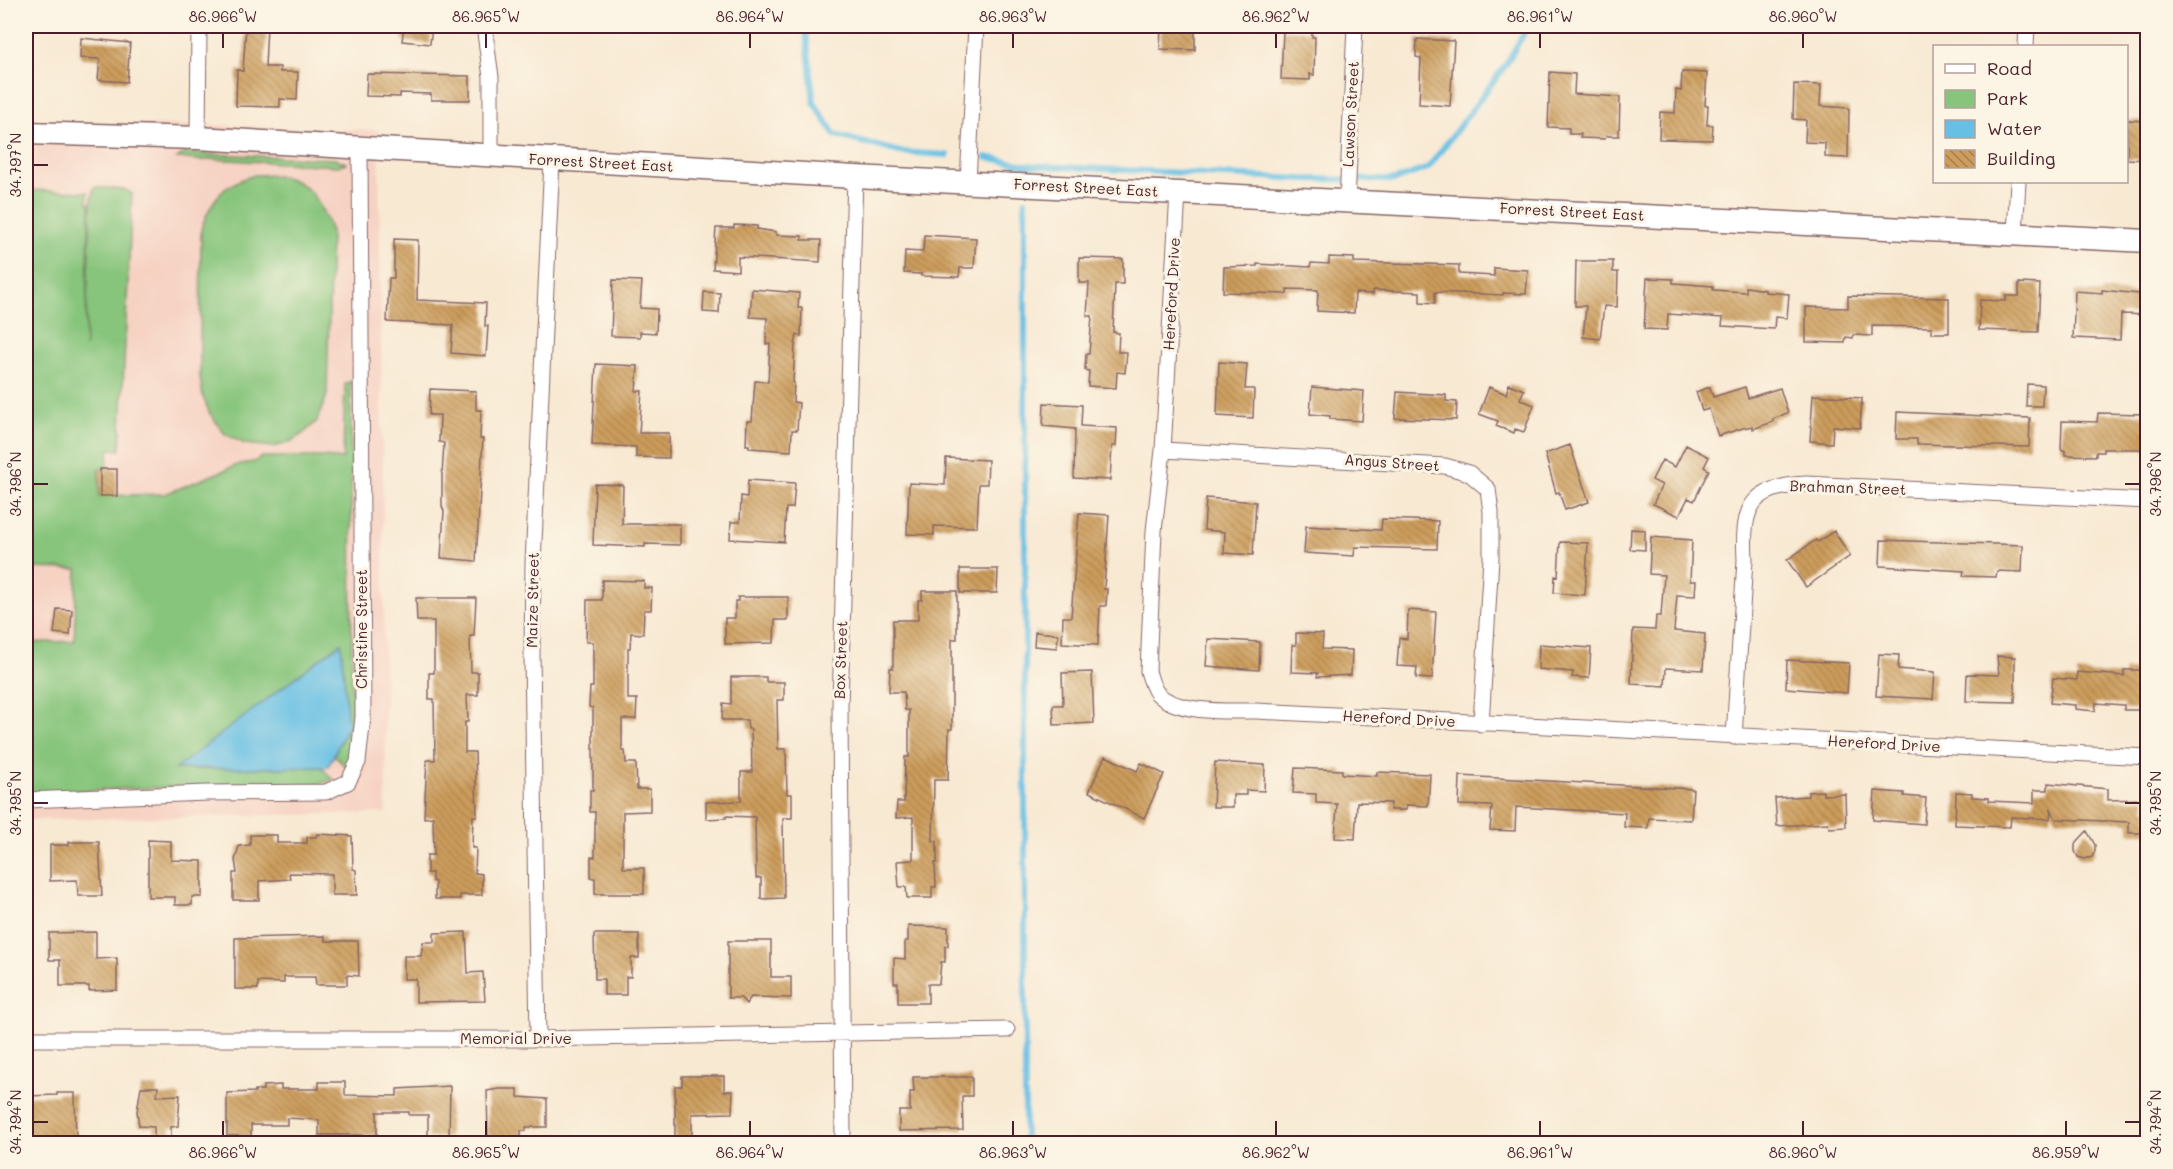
<svg xmlns="http://www.w3.org/2000/svg" width="2173" height="1169" font-family="Mali,sans-serif">
	<style>
		.built { fill: #f6d2c3 }
		.green { fill: #87c57c; stroke: #687254; stroke-width: 1.5 }
		.water { fill: #67c0e4; stroke: #587088; stroke-width: 1.5 }
		.lines { fill: none; stroke-linecap: round; stroke-linejoin: round }
		.stream { stroke: #67c0e4; stroke-width: 6 }
		.building { fill: url(#building-back-hatch) }
		.minor-casing { stroke: #876666; stroke-width: 17 }
		.secondary-casing { stroke: #876666; stroke-width: 25 }
		.minor { stroke: #fff; stroke-width: 15 }
		.secondary { stroke: #fff; stroke-width: 22 }
		.ticks { fill: none; stroke: #4a1f2b; stroke-width: 2 }
		.labels { text-anchor: middle; stroke-width: 6; stroke-linejoin: round; paint-order: stroke }
		.street-label { font-size: 15px; fill: #4a1f2b; stroke: #fcf5e5 }
		.neatline { fill: none; stroke: #4a1f2b; stroke-width: 2 }
		.ticks-label { font-size: 15px; text-anchor: middle; fill: #4a1f2b }
	</style>
	<defs>
		<pattern id="building-back-hatch" width="6" height="6" patternUnits="userSpaceOnUse" patternTransform="scale(1.5)"><rect width="6" height="6" fill="#cc9d5b"/><path d="M-1 5l2 2M0 0l6 6M5-1l2 2" fill="none" stroke="#a87f4b"/></pattern>
	</defs>
	<rect width="100%" height="100%" fill="#fcf5e5"/>
	<filter id="ink" filterUnits="userSpaceOnUse"><feTurbulence type="fractalNoise" baseFrequency=".0167" numOctaves="2"/><feDisplacementMap in="SourceGraphic" scale="12" xChannelSelector="R" yChannelSelector="G"/><feConvolveMatrix kernelMatrix="1 2 1 2 8 2 1 2 1" color-interpolation-filters="sRGB"/></filter>
	<filter id="wash" filterUnits="userSpaceOnUse"><feTurbulence type="fractalNoise" baseFrequency=".008" numOctaves="4" result="noise"/><feDisplacementMap in="SourceGraphic" scale="24" xChannelSelector="R" yChannelSelector="G"/><feGaussianBlur stdDeviation="1.35" result="paint"/><feColorMatrix in="noise" values="0 0 0 0 0 0 0 0 0 0 0 0 0 0 0 0 0 1.4 0 .05"/><feComposite in="paint" operator="in"/></filter>
	<g filter="url(#wash)">
		<rect width="100%" height="100%" fill="#f8e9d3"/>
		<path class="built" d="M26 121 379 130 386 813 26 820Z"/>
		<path class="green" d="M184 153 335 159 346 163 338 166 210 159C200 163 188 158 177 158Z
			M255 175C301 173 317 190 331 232L327 395 317 421 304 433 290 442 274 447 245 444 225 434 210 414 203 397 200 377 201 229C212 199 222 184 255 175Z
			M94 187 126 190 132 194 120 450 109 449 107 468H99V496L165 494 240 464 254 462 262 457H324L343 459 345 384 351 381 352 753 346 767 334 755 348 725 177 769 321 767 333 779C310 791 276 784 251 785 176 787 101 789 26 793V643L74 641 77 569 26 568V190L88 192 87 202 90 203 85 347 91 203Z"/>
		<path class="water" d="M341 643 348 725 328 767 175 769Z"/>
		<g class="lines">
			<path class="stream" d="M805 26 814 103 835 135 900 152 947 155
				M986 157 1025 165 1303 179 1395 180 1428 168 1505 66 1528 26
				M1025 201V1144"/>
		</g>
		<g id="blocks">
			<path class="building" d="M246 26H267L265 67H280V72H298L297 100 280 99V107L236 106 237 70 243 71Z
				M404 26H432L430 44 402 41Z
				M1161 26H1195V50L1160 49Z
				M1283 30 1312 31V37H1315L1314 75 1310 74V80L1281 79Z
				M81 38 130 43 127 82 98 80 100 59 80 58Z
				M1417 39 1454 41 1450 106 1419 104 1421 58 1416 57Z
				M1550 72 1575 74 1574 94 1620 97 1619 136H1606L1605 139 1580 138 1581 134H1569V128L1548 127Z
				M1682 72 1707 73 1705 105H1708L1707 125H1713L1712 140 1659 139 1660 112 1675 113 1676 90 1681 91Z
				M367 74 470 76V100H431V94L400 93V97L366 96Z
				M1794 84 1821 85 1820 106 1849 108 1848 158 1825 157V143L1805 142 1806 120 1793 119Z
				M2127 120 2148 121V160L2127 159Z
				M734 225 757 226V229L776 232V235L802 236V240H821L820 262 738 257V271L713 269 716 228H734Z
				M924 235 976 238 974 268H960L959 277 921 276V274L904 273 905 251 923 252Z
				M394 239 418 240 417 300 486 303 485 326H488L486 356 451 353 453 325 387 322 389 278H394Z
				M1329 257 1354 258V262L1459 265V274L1494 276V268L1528 270 1526 294 1503 293V295L1435 292V303L1420 302V292L1373 290V294L1355 293 1354 313 1317 311 1318 290 1287 289V294L1223 292 1224 267 1257 266V264L1310 267 1311 263 1329 264Z
				M1079 258 1123 259V284H1115L1113 332 1119 333 1118 352H1127L1125 373 1117 372 1116 388 1088 386 1089 371 1085 370 1086 354H1089L1092 316H1087L1089 283H1079Z
				M1576 261H1613V272H1618L1617 307 1604 306 1600 339 1583 337 1586 306H1575Z
				M1647 278 1673 279V283L1713 286V290L1746 292V287L1765 290V292L1789 294 1787 318 1775 317 1774 329 1722 326 1723 318 1668 314 1667 330 1644 329Z
				M613 280 642 281 640 308 657 309 656 333 640 332V337L611 336Z
				M2019 283 2040 284 2038 332 1979 330 1980 300 2006 301V296H2019Z
				M752 289 799 293 798 308H802L801 336 797 335 795 345 793 383H794L793 402 799 403 797 430H792L791 451 749 448V445H746L747 421H752L755 381 768 382 770 344H766L767 318 750 317Z
				M2102 290 2148 295V315L2121 314 2120 340 2073 338 2075 291 2102 293Z
				M704 292 720 293 719 313 703 312Z
				M1848 296 1949 298V333H1932V327L1872 326V336L1854 335 1853 338 1846 337 1845 343 1806 342V307L1848 308Z
				M1219 362 1247 364 1245 389H1254L1253 418 1217 416Z
				M596 364 638 366 636 391H642L639 433H669V458L636 457V447L592 445Z
				M1509 384 1524 390 1520 399 1534 405 1524 432 1515 429 1514 433 1496 426 1498 421 1479 414 1489 387 1506 394Z
				M2027 384 2043 385 2042 406H2026Z
				M1312 387 1364 391 1362 421 1330 419V416L1310 414Z
				M1710 387 1713 397 1745 387 1748 398 1780 388 1788 413 1773 419V422L1753 429V426L1743 428 1718 436 1709 409 1702 411 1696 392Z
				M430 389 476 391V410H481L480 439H483L476 561 441 558 444 511 442 506V475L444 443 439 442 440 415H429Z
				M1397 392 1446 395V401L1457 402 1456 420 1395 418Z
				M1813 395 1862 398 1860 428 1833 426 1832 443 1810 441Z
				M1044 403 1082 405 1081 426 1117 428 1116 446H1112L1110 480 1074 478 1075 429 1043 426Z
				M1897 412 2030 418 2029 447 1917 444V439H1896Z
				M2098 413 2144 414V417H2148V449H2103V452H2096V456L2065 455V451L2061 449 2062 421 2097 422Z
				M1570 445 1589 502 1565 510 1559 492 1556 493 1545 454Z
				M1686 445 1709 457 1704 467 1709 470 1694 501 1688 498 1679 516 1653 504 1662 485 1652 480 1662 460 1675 467Z
				M946 458 988 460 987 484H979L977 527 934 526V535L907 534 909 483 945 485Z
				M100 469H117V496H100Z
				M748 480 795 483 793 508H786L784 542 730 539 731 522H740L741 496 747 497Z
				M595 484 623 485 622 524H680V545L645 544V547L593 545Z
				M1206 498 1256 502 1253 555 1224 553 1225 532 1204 530Z
				M1079 513 1109 515 1104 589H1107L1106 606H1100L1098 645 1062 643 1063 617H1071Z
				M1382 519 1438 521 1437 549 1355 547 1354 556 1304 553 1306 526 1381 530Z
				M1631 529 1645 530V550L1630 549Z
				M1834 531 1850 556 1806 587 1787 560 1816 540 1818 542Z
				M1651 537 1692 540 1690 581H1696L1695 596 1677 595 1674 631 1705 634 1703 670 1666 668 1665 686 1631 684 1633 629 1655 630 1656 616H1661L1664 575 1649 574Z
				M1881 540 2023 545 2022 572 1997 571 1996 577 1963 576 1964 571 1880 566Z
				M1560 542 1588 543 1585 595 1554 593 1555 576 1558 577Z
				M960 569H998L997 593H960Z
				M602 580 644 581V588H652L651 610H644L643 634 631 633 630 648H628V699H637L636 719H622V751H625L626 763H636L637 789H650V811L623 812V868H644V894H595V878H591V857H595V812H590V790H593V708L589 707 590 687H593V642H586L587 600H602Z
				M922 591H957V639H952V729H949L948 780H934L933 841H937V863H935L936 887H932V898H907L906 887H899L897 861 913 860V817L896 818 897 802H904L905 757H909V710H905L904 692H889L890 668H893V620H918V600H922Z
				M738 597H788V620H775L774 643 725 644V618H735V601H738Z
				M416 598H476L474 636H470L471 672H478V695H467L468 722H465V752H475L477 816H473L472 848H476L475 873 482 874V895H460V899H435V882L432 881V873H427V855H434L433 817 424 818 427 760H435L434 699H429V673H434V621H417Z
				M57 609 72 610 70 635 54 633Z
				M1408 610 1436 612 1432 679 1416 678 1417 667 1397 666 1399 638 1407 639Z
				M1035 632 1058 634 1057 648 1034 646Z
				M1296 633 1323 634 1322 649 1352 650 1351 675 1317 677 1318 673 1291 672 1292 645H1296Z
				M1208 639 1260 642 1259 670 1206 666Z
				M1539 644 1591 648 1589 678 1572 677 1573 672 1538 669Z
				M1879 654 1899 655 1898 669 1935 672 1933 699 1876 696Z
				M1997 656 2015 657V702L1966 701 1967 674 1999 675Z
				M1787 660 1849 663 1847 693 1786 688Z
				M2124 670H2142V674H2148V710H2124V705L2096 703 2095 711 2075 709V705L2050 703 2053 678 2077 680V672L2124 676Z
				M1092 672 1094 723 1054 725 1053 705H1063L1062 673Z
				M731 677H766V682H784V700H777L778 749H786L787 794H792V818H783L784 898 761 899V878H756L755 817 726 816V818L706 819V802L741 801V772H752L751 729H748L747 720H722L723 703 731 704Z
				M1105 756 1137 771 1141 763 1164 774 1144 818 1089 792Z
				M1215 762 1265 765 1264 791 1246 790V795H1233V807H1213Z
				M1295 768 1342 770V774L1377 776V772L1430 774 1428 806 1406 805V810H1390L1391 803 1357 802 1355 839 1335 838 1337 804 1316 803V794L1293 793Z
				M1460 776 1693 789 1691 820 1649 818 1648 828 1624 827 1625 813 1516 807 1515 831 1490 830 1492 806 1459 805Z
				M2048 783 2108 789V800L2145 799V809H2148V833H2129V822L2056 819 2051 809 2050 819 2011 817 2010 827 1955 825 1956 792 1972 793V797L1989 798V801L2034 803V790H2048Z
				M1823 791V795L1845 794 1846 827 1829 828 1828 823 1777 826 1775 798 1808 796V792Z
				M1875 791 1904 793V796L1926 798 1924 824 1873 820Z
				M2087 831 2095 845V851L2092 857 2085 859 2078 857 2075 851V844Z
				M317 834 352 836 353 869 356 870 357 895H332V874L289 873 290 879 259 881V900H233V873H237L235 860 239 846 250 845V835H277V843H307V837H316Z
				M148 840 171 841V860L202 861V897H192V905H175V897H148Z
				M69 842H99L102 896H78L77 880 50 881V845H69Z
				M908 926 948 927V946H945V962H941L939 984H928V1003H898V983H894V958L905 959V941H908Z
				M96 932V959L117 958V990L89 991V986H60V960H49V933Z
				M466 932 468 973 483 972 485 1001 416 1002V979H404V956H421L423 942H434V933Z
				M594 934H639V958H631V977H626V995H604V979H595Z
				M325 936V941H358L359 976 347 975V985H316L315 977H284V983L258 982V989H235V938Z
				M728 941H771V977H791V998L751 997 746 1004 741 998H728Z
				M682 1076H724V1091H733L732 1113 692 1114V1142H675V1086H682Z
				M913 1077H972V1096H962L963 1130 899 1131V1111H910V1092H914Z
				M319 1082H345V1095L397 1096V1089L450 1086 449 1138H428V1115H409V1112H377V1135H319V1120L287 1118V1125H251V1136H227V1093L255 1092V1090H263V1086L281 1085V1089H319Z
				M141 1087H158L157 1096 180 1095 178 1126 171 1127V1143L154 1142V1127L139 1126 137 1111Z
				M499 1089H518V1097L547 1099V1127H526V1131H521V1137H488L487 1091Z
				M57 1093H75L76 1143H50L49 1138H26V1096L57 1095Z"/>
		</g>
	</g>
	<g filter="url(#ink)">
		<use href="#blocks" fill-opacity="0" stroke="#876666" stroke-width="1.5"/>
		<g class="lines">
			<defs>
				<path id="minor" d="M484 26 491 77V155
					M2026 46 2027 26
					M198 138 199 26
					M968 182 976 26
					M1178 193 1163 450 1154 531 1148 671C1150 678 1153 688 1157 693 1176 714 1230 711 1256 711L2148 757
					M1347 202 1355 26
					M2015 233 2018 182
					M1163 450 1445 466 1469 473 1488 489 1491 512V558L1481 724
					M1734 737 1745 560C1742 507 1750 487 1806 484L2148 501
					M26 800 207 793 326 792 348 782 358 762 363 717 360 148
					M26 1039H538L1007 1030
					M538 1039 532 655 533 563 552 160
					M843 1144 840 706 855 177"/>
				<path id="secondary" d="M26 133 198 138 855 177 2148 241"/>
			</defs>
			<use href="#minor" class="minor-casing"/>
			<use href="#secondary" class="secondary-casing"/>
			<use href="#minor" class="minor"/>
			<use href="#secondary" class="secondary"/>
		</g>
	</g>
	<path class="ticks" d="M223 33V48M486 33V48M750 33V48M1013 33V48M1276 33V48M1540 33V48M1803 33V48M33 165H48M33 484H48M2125 484H2140M33 803H48M2125 803H2140M223 1121V1136M486 1121V1136M750 1121V1136M1013 1121V1136M1276 1121V1136M1540 1121V1136M1803 1121V1136M2066 1121V1136M33 1122H48M2125 1122H2140"/>
	<g class="labels">
		<g class="street-label">
			<text transform="translate(1351 114) rotate(-87)" y="5">Lawson Street</text>
			<text transform="translate(601 163) rotate(3)" y="5">Forrest Street East</text>
			<text transform="translate(1086 188) rotate(3)" y="5">Forrest Street East</text>
			<text transform="translate(1572 212) rotate(3)" y="5">Forrest Street East</text>
			<text transform="translate(1172 294) rotate(-87)" y="5">Hereford Drive</text>
			<text transform="translate(1392 463) rotate(4)" y="5">Angus Street</text>
			<text transform="translate(1848 488) rotate(2)" y="5">Brahman Street</text>
			<text transform="translate(533 600) rotate(-89)" y="5">Maize Street</text>
			<text transform="translate(362 629) rotate(-90)" y="5">Christine Street</text>
			<text transform="translate(841 660) rotate(-88)" y="5">Box Street</text>
			<text transform="translate(1399 719) rotate(3)" y="5">Hereford Drive</text>
			<text transform="translate(1884 744) rotate(3)" y="5">Hereford Drive</text>
			<text x="516" y="1044">Memorial Drive</text>
		</g>
	</g>
	<rect width="2173" height="1169" fill="none" stroke="#fcf5e5" stroke-width="66"/>
	<rect x="1933" y="45" width="195" height="138" fill="#fcf5e5" stroke="#b59f9b" stroke-width="1.5"/>
	<rect x="1945" y="64" width="30" height="9" fill="#ffffff" stroke="#b59f9b" stroke-width="1.5"/>
	<text x="1987" y="75" font-size="18" fill="#4a1f2b">Road</text>
	<rect x="1945" y="90" width="30" height="18" fill="#87c57c" stroke="#b59f9b" stroke-width="1.5"/>
	<text x="1987" y="105" font-size="18" fill="#4a1f2b">Park</text>
	<rect x="1945" y="120" width="30" height="18" fill="#67c0e4" stroke="#b59f9b" stroke-width="1.5"/>
	<text x="1987" y="135" font-size="18" fill="#4a1f2b">Water</text>
	<rect x="1945" y="150" width="30" height="18" fill="url(#building-back-hatch)" stroke="#b59f9b" stroke-width="1.5"/>
	<text x="1987" y="165" font-size="18" fill="#4a1f2b">Building</text>
	<rect x="33" y="33" width="2107" height="1103" class="neatline"/>
	<g class="ticks-label">
		<text x="223" y="22">86.966°W</text>
		<text x="486" y="22">86.965°W</text>
		<text x="750" y="22">86.964°W</text>
		<text x="1013" y="22">86.963°W</text>
		<text x="1276" y="22">86.962°W</text>
		<text x="1540" y="22">86.961°W</text>
		<text x="1803" y="22">86.960°W</text>
		<text transform="translate(16 165) rotate(-90)" y="5">34.797°N</text>
		<text transform="translate(16 484) rotate(-90)" y="5">34.796°N</text>
		<text transform="translate(2156 484) rotate(-90)" y="5">34.796°N</text>
		<text transform="translate(16 803) rotate(-90)" y="5">34.795°N</text>
		<text transform="translate(2156 803) rotate(-90)" y="5">34.795°N</text>
		<text transform="translate(16 1122) rotate(-90)" y="5">34.794°N</text>
		<text transform="translate(2156 1122) rotate(-90)" y="5">34.794°N</text>
		<text x="223" y="1158">86.966°W</text>
		<text x="486" y="1158">86.965°W</text>
		<text x="750" y="1158">86.964°W</text>
		<text x="1013" y="1158">86.963°W</text>
		<text x="1276" y="1158">86.962°W</text>
		<text x="1540" y="1158">86.961°W</text>
		<text x="1803" y="1158">86.960°W</text>
		<text x="2066" y="1158">86.959°W</text>
	</g>
</svg>
